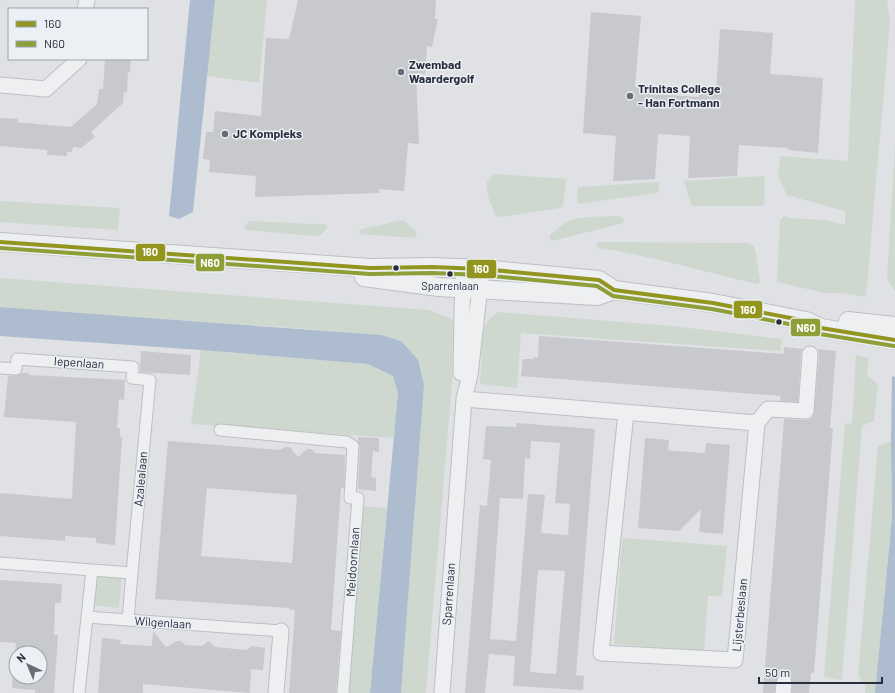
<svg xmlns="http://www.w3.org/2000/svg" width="895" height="693" font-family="Barlow,sans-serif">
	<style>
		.green { fill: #cfd8cf }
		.water { fill: #adbdcf }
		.building { fill: #c7c9cc; fill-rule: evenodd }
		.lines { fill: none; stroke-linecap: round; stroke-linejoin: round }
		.pedestrian-casing { stroke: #bdbfc2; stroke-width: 13 }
		.minor-casing { stroke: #bdbfc2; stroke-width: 17 }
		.tertiary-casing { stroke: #bdbfc2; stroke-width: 20 }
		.pedestrian { stroke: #eeeff1; stroke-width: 11 }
		.minor { stroke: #eeeff1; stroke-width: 15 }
		.tertiary { stroke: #eeeff1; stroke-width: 18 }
		.bus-1-casing { stroke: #eceff4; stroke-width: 7 }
		.bus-2-casing { stroke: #eceff4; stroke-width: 7 }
		.bus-1 { stroke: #93961e; stroke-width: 4 }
		.bus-2 { stroke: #8d9f36; stroke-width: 4 }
		.poi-dot { fill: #676d77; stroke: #eceff4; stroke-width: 1.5 }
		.bus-dot { fill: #272e3d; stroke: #eceff4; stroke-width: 1.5 }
		.labels { text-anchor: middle; stroke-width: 3; stroke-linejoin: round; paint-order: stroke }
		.bus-label { font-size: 11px; fill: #272e3d; stroke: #eceff4 }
		.poi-label { font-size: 12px; font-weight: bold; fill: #272e3d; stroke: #eceff4; text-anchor: start }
		.street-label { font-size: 12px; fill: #272e3d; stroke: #eceff4 }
		.line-badge { stroke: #eceff4; stroke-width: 1.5 }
		.badge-label { font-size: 11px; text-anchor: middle; font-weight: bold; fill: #fff }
	</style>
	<rect width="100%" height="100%" fill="#dfe1e4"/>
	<path class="green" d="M215 0H267L259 83 206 76Z
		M855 0H887L890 22 866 297 841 293H825L777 282 780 220 784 216 791 218 825 220 845 225V211L787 195 778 176 780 156 848 161Z
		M895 145V291L887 279Z
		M496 174 566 179 563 206 560 208 501 217 496 216C491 205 486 195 487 182L493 175Z
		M765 176 764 204 761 206H694L691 205 684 181Z
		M659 182V190L656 193 578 204 577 201 578 187Z
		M0 201 120 208 118 230 0 222Z
		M616 216 622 217 624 222 620 224 552 241 550 238V235C557 229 564 222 574 219 587 216 602 217 616 216Z
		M403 220 416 231 417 235 413 238 359 234V232L362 229Z
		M250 221 315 224H325L328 227 321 235 313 236 248 230 244 228 246 224Z
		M599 242 749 243 754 247 756 254 760 282 756 284 656 259 614 250 601 249 596 247V244Z
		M0 278 429 310 453 320 452 383 426 693H401L424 385 323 330 0 307Z
		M498 312 672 326 782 339 780 351 521 333 517 388 480 384 483 330 488 320Z
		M201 350 368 364 393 376 398 393 394 438 191 424Z
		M856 355 869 358 867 375 878 385 874 421 862 426 842 680 824 677 845 424 852 423Z
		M891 441 892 518 875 693H865V685L858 676 878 446Z
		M356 506 387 508 370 693H342Z
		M623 538 727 546 722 596H708L704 651 614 644 621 552Z
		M96 574 122 576 119 608 93 605Z"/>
	<path class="water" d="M190 0H215L193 212 179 219 169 216Z
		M0 307 381 335 401 341 418 360 424 385 401 693H370L398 393 393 376 368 364 201 350 0 336Z
		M892 376 895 377V693H875L892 518 891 441Z"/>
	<path class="building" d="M298 0H436L435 19H438L432 47 427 46 425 74 416 73 419 144 408 143 404 191 379 189V193L255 197 256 176 209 172 210 160 203 159 206 132H213L215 111 261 116 266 38 289 39Z
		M591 12 641 16 635 87 651 89V94L699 97 700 92 716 93 720 29 773 33 770 74 823 78 818 153 788 150V148L739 145 737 176 688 178 690 136 658 134 655 179 613 181 616 136 583 133Z
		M105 59H131L130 73 128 72 127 92H124L123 103 91 132 95 137 81 148 73 147 72 152H67V156L47 155V150L0 146V118L18 119 17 122 25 123 71 127 97 104 99 89H103Z
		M539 336 784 354V347L803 349 801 353 798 402 780 401 781 396 521 376 523 359H533L534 357 538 358Z
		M818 349 836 351 830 428H833L814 673H811L809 693H792V680L790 676 784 674 780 675 777 678 774 693H763L784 419 806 420 810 419 814 416 819 355Z
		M141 351 191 355 190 375 140 372Z
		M22 373H28L29 375 125 380 124 400 119 399 117 428H120V437H122L115 545 96 543V538L65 536V541L0 536V493L72 499 76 422 4 417 8 376 19 375Z
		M517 423 595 429 576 675 584 676 583 690 513 686 515 656 489 654 485 693H465L480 505 487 506 491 460 483 459 486 426 516 427ZM531 441 560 443 555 503 570 504 568 535 541 533 545 495 528 494 516 641 490 639 500 498 523 499 525 458 530 459ZM538 570 565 571 556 674 530 672Z
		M358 437 379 438V452L373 451 371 477 376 478V491L358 489 360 446 358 442Z
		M645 438 669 440 668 450 675 451 705 453 706 443 730 445 723 534 699 532 701 509 679 531 638 528Z
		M168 441 280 450 285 447H290L298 457 307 449H312L315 453 345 455 344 488H341L331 630 341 631 336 693H289L295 610 289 609V608L155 599ZM207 488 297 495 292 563 201 556Z
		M0 580 62 584 61 603H55L54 635H58L54 693H35V690L12 688 16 643 0 642ZM16 653H40V677H16Z
		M153 631 166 647 177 641H181L185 645 202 646 209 641 215 647 247 650 251 646 265 648 263 670 251 669 250 693 143 684V693H98L102 638 121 640 120 644 152 646Z"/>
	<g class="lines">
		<defs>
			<path id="pedestrian" d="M0 368 16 369 17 359 133 367 132 378 150 380 132 573
				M220 430 347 442 353 446 350 498H358L343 693
				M0 563 132 573 128 620 281 631
				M87 617 128 620
				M79 693 92 570"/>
			<path id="minor" d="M85 9 87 0
				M0 85 46 89 79 59
				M461 373 462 308 464 268
				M464 399 757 423 735 660 601 653 626 413
				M757 423 768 409 806 411 810 354
				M276 693 281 631
				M442 693 464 399 470 375 482 269
				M783 693 784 683"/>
			<path id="tertiary" d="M0 242 370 268 432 267 482 269 599 280 614 290 713 303 806 321 821 328 895 340
				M364 277 439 287 597 296 614 290
				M848 321 895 326"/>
		</defs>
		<use href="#pedestrian" class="pedestrian-casing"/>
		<use href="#minor" class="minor-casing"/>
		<use href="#tertiary" class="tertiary-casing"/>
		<use href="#pedestrian" class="pedestrian"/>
		<use href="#minor" class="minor"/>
		<use href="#tertiary" class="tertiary"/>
		<defs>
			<path id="bus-1" d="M0 242 370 268 432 267 482 269 599 280 614 290 713 303 806 321 821 328 895 340"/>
			<path id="bus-2" d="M0 248 370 274 432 273 482 275 597 286 613 296 712 309 804 327 820 334 894 346"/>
		</defs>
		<use href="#bus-1" class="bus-1-casing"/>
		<use href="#bus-2" class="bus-2-casing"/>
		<use href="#bus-1" class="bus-1"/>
		<use href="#bus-2" class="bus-2"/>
	</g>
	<g class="poi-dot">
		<circle cx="401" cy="72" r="4"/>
		<circle cx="630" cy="96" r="4"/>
		<circle cx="225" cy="134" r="4"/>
	</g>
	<g class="bus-dot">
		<circle cx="396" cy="268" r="3.5"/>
		<circle cx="450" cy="274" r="3.5"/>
		<circle cx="779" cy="322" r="3.5"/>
	</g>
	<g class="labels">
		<g class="bus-label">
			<text x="450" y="290">Sparrenlaan</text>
		</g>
		<g class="poi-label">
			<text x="409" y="69">Zwembad<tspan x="409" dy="14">Waardergolf</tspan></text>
			<text x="638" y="93">Trinitas College<tspan x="638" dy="14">- Han Fortmann</tspan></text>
			<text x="233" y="138">JC Kompleks</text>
		</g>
		<g class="street-label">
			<text transform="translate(79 363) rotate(4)" y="4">Iepenlaan</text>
			<text transform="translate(141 479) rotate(-85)" y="4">Azalealaan</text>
			<text transform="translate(353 562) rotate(-86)" y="4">Meidoornlaan</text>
			<text transform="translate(449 594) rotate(-86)" y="4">Sparrenlaan</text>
			<text transform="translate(740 615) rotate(-85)" y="4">Lijsterbeslaan</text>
			<text transform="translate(163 623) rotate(4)" y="4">Wilgenlaan</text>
		</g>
	</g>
	<g class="line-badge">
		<rect x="135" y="243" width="31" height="19" rx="4" fill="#93961e"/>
		<rect x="195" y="253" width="30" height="19" rx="4" fill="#8d9f36"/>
		<rect x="466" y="259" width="31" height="20" rx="4" fill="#93961e"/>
		<rect x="733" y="300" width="30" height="19" rx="4" fill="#93961e"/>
		<rect x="790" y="318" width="31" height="19" rx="4" fill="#8d9f36"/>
	</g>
	<g class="badge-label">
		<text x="150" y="256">160</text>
		<text x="210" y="267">N60</text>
		<text x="481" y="273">160</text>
		<text x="748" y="314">160</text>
		<text x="806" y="332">N60</text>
	</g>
	<rect x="8" y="8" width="140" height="52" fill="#eceff4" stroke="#9da2ab"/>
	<rect x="16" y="21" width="20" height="6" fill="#93961e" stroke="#9da2ab"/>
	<text x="44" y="28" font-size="12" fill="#272e3d">160</text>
	<rect x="16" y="41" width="20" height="6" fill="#8d9f36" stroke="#9da2ab"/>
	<text x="44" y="48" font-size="12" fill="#272e3d">N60</text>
	<g transform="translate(28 665) rotate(316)"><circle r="19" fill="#eceff4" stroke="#9da2ab"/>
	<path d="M0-3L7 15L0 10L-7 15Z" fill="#676d77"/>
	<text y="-6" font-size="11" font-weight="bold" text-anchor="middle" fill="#272e3d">N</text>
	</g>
	<path d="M759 677v6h123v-6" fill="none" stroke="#272e3d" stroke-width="2"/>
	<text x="765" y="677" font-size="12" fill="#272e3d" stroke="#eceff4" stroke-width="3" paint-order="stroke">50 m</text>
</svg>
